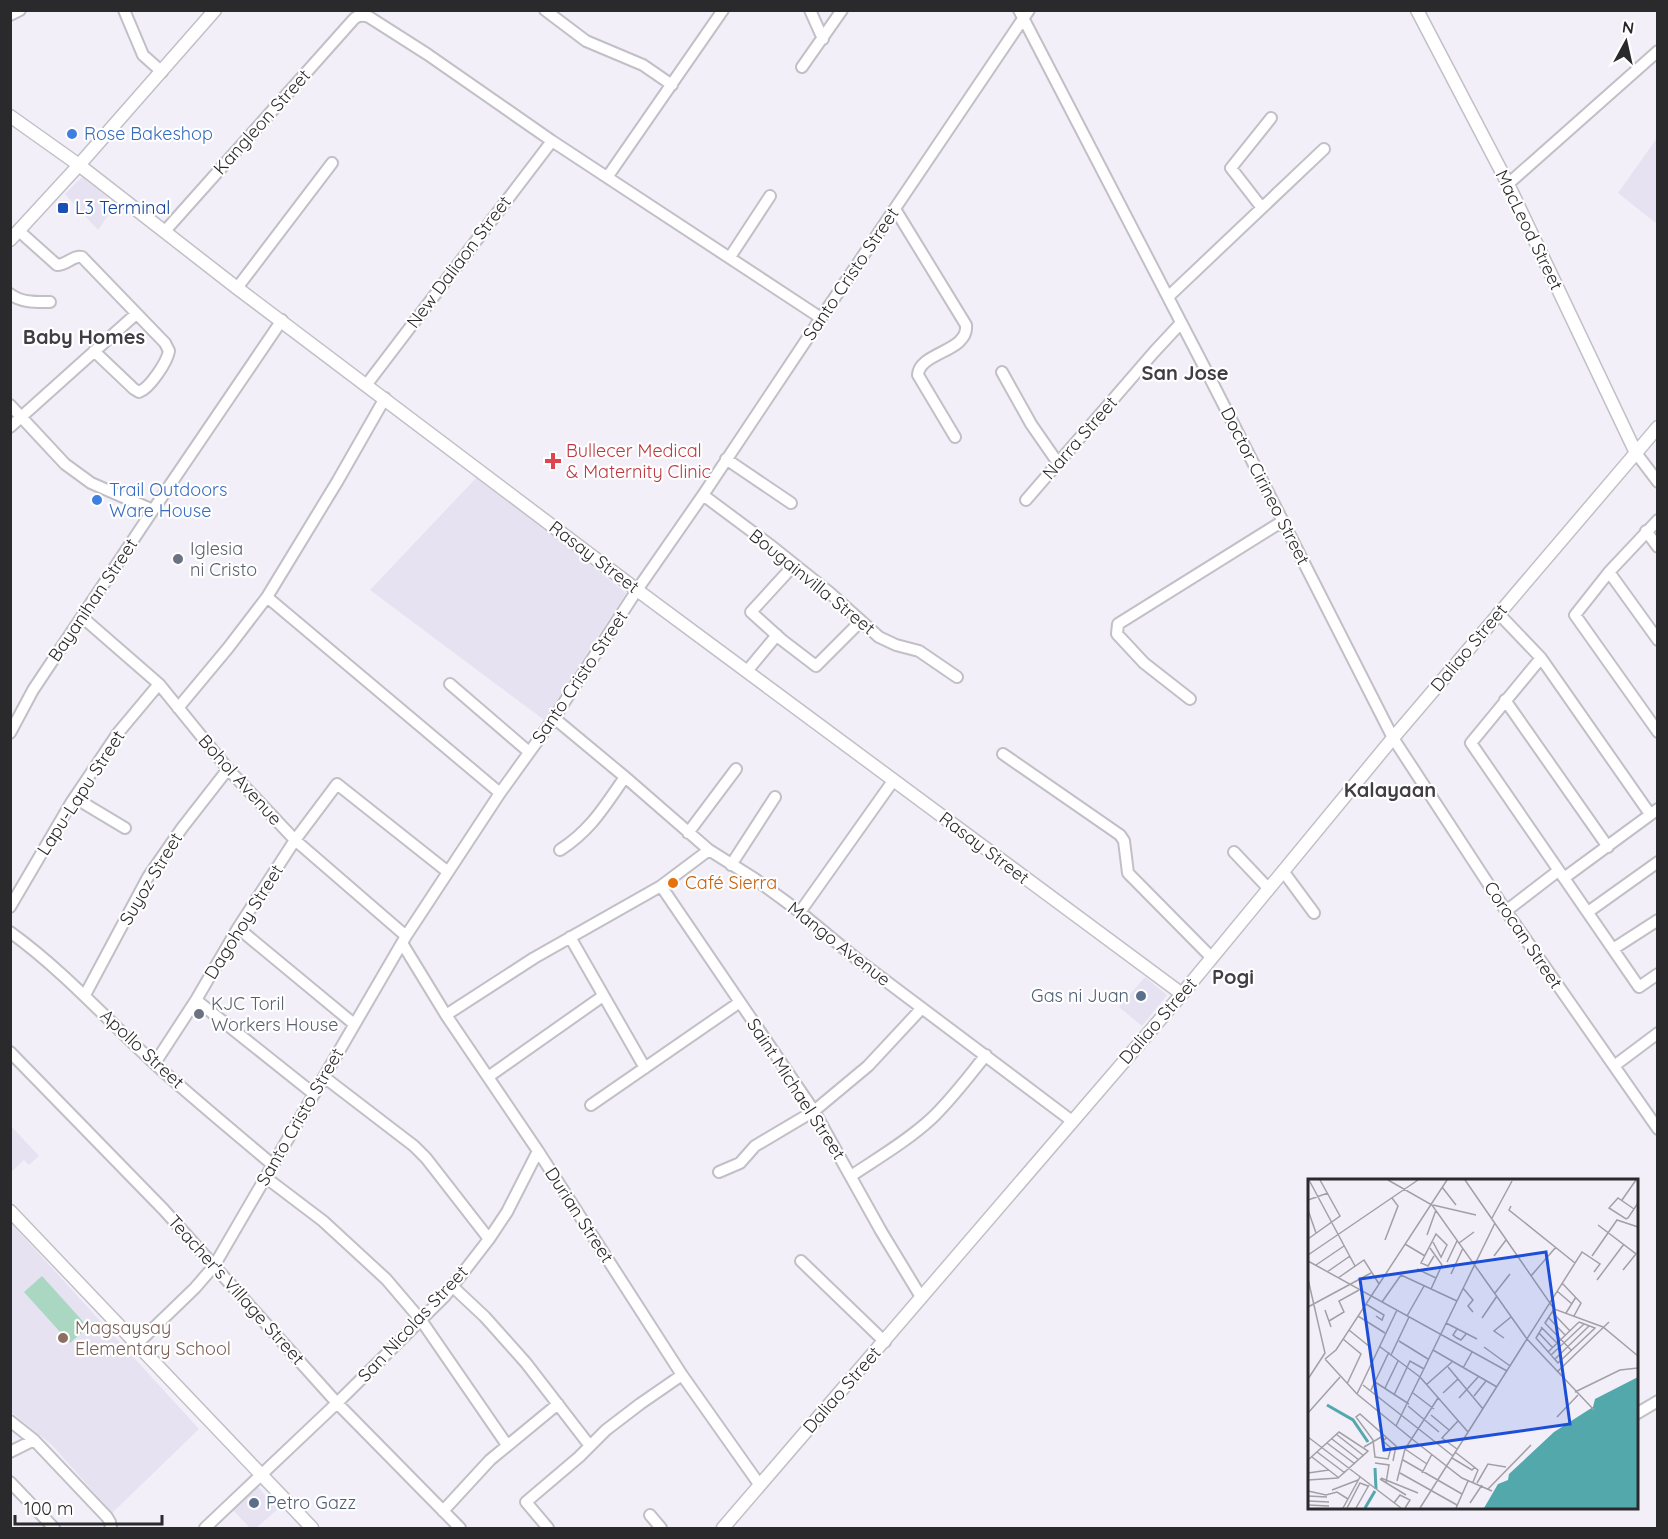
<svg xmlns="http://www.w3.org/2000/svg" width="1668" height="1539" font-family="Quicksand,sans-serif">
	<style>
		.built { fill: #e6e2f1 }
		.green { fill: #aad7c1 }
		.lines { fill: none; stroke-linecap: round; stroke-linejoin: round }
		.minor-casing { stroke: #c2bfc7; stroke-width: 14 }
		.tertiary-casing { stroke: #c2bfc7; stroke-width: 15 }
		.minor { stroke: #fff; stroke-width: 10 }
		.tertiary { stroke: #fff; stroke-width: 12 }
		.shop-dot { fill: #3f7fe0; stroke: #fff; stroke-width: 2 }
		.transit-dot { fill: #1a4fb4; stroke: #fff; stroke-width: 2 }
		.health-dot { fill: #e0444e; stroke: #fff; stroke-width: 2 }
		.worship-dot { fill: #6b7280; stroke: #fff; stroke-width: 2 }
		.food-dot { fill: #e8710a; stroke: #fff; stroke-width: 2 }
		.service-dot { fill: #5c6f8a; stroke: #fff; stroke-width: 2 }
		.education-dot { fill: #8d6e63; stroke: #fff; stroke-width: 2 }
		.labels { text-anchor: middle; stroke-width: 4.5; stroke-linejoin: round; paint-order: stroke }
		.street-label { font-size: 18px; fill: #2a292c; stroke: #fff }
		.shop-label { font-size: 18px; fill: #366cbe; stroke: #fff; text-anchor: start }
		.transit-label { font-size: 18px; fill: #164399; stroke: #fff; text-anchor: start }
		.health-label { font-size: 18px; fill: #be3a42; stroke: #fff; text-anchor: start }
		.worship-label { font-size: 18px; fill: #5b616d; stroke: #fff; text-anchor: start }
		.food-label { font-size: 18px; fill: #c56008; stroke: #fff; text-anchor: start }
		.service-label { font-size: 18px; fill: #4e5e75; stroke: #fff; text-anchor: end }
		.education-label { font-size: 18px; fill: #785e54; stroke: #fff; text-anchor: start }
		.neighbourhood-label { font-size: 20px; font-weight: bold; fill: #403e44; stroke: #fff }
		.inset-river { fill: none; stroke: #53a8ac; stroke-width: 3 }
		.inset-road { fill: none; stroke: #a2a0a6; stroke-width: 1.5 }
		.view { fill: #1d4ed8; fill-opacity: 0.15; stroke: #1d4ed8; stroke-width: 3 }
		.inset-edge { fill: none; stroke: #2a292c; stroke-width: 3 }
	</style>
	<rect width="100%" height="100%" fill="#f2eff8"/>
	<path class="built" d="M1657 138V224L1618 193Z
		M82 177 116 204 98 230 65 194Z
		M478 476 626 593 544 720 370 590Z
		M1145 977 1167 995 1142 1026 1119 1007Z
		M11 1126 39 1156 29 1165 24 1160 11 1172Z
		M10 1222 199 1429 112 1513 52 1445 11 1412Z
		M257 1486 278 1509 256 1528H250L232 1509Z"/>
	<path class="green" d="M42 1276 88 1327 70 1343 24 1292Z"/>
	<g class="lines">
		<defs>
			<path id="minor" d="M124 10 143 55 162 72
				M545 10 586 41 643 65 672 85
				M810 10 823 39
				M1019 10 1212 382 1393 738 1506 911 1658 1129
				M10 15 20 10
				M802 67 842 10
				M608 176 723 10
				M1508 184 1658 51
				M1262 208 1231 168 1271 118
				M895 209 966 325C969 352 919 352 918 375L955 437
				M19 231 57 265C67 265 73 255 82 257L165 343 169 351C167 362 150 388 139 392L134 389 94 351
				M165 231 353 20C357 15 363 15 369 17L427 54 552 141 821 318
				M730 257 770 196
				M237 288 332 163
				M10 294C22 303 36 302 50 302
				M1168 297 1324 149
				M1002 372 1031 424 1058 463
				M367 384 552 141
				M10 405 65 464 91 483 153 510
				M10 427 136 314
				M1636 453 1658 482
				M726 459 791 503
				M703 495 770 545 830 593 879 637 896 645 919 651 957 677
				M1026 500 1154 352 1181 323
				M1658 520 1609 572 1575 615 1658 732
				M1646 531 1658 547
				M794 565 751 612 782 640 816 666 861 621
				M1609 572 1658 640
				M267 597 500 793
				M1498 613 1541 658 1650 814
				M82 617 159 684 228 769 295 840 406 936
				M1541 658 1471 743 1639 987 1658 974
				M747 671 777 635
				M450 684 529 752
				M1190 699 1144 663 1117 634 1118 624 1283 521
				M1505 700 1608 847
				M178 708 228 648 267 597 337 482 385 398
				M554 718 625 777 709 850 755 879 800 912 858 960 1072 1121
				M10 733 33 690 153 510 282 320
				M1003 754 1120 835 1124 841 1128 873 1212 958
				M75 798 125 828
				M688 833 736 769
				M560 850C591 830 604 807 625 777
				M1234 852 1269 889
				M731 865 775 797
				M1283 871 1314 913
				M1564 878 1658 809
				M661 886 814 1111 881 1231 921 1297
				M10 907 71 803 118 733 159 684
				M1506 911 1558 871
				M800 912 893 781
				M1588 912 1658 862
				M238 928 354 1024
				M10 932C64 971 107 1020 155 1064 194 1099 234 1132 273 1165
				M570 937 645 1068
				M402 943 446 1015 538 1151 682 1375 759 1484
				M1613 949 1658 920
				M85 995 148 877 182 828 228 769
				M196 1000 314 1094
				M446 1015 534 958 661 886 709 850
				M10 1052 164 1210 337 1403 460 1528
				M155 1063 196 1000 238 928 295 840 337 784 448 872
				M1614 1066 1658 1033
				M324 1077 414 1146 426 1158 489 1239
				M488 1077 603 996
				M591 1105 740 1002
				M719 1172 740 1163 755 1146 814 1111 868 1066 922 1008
				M851 1176C878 1158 907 1141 931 1119 952 1099 968 1077 986 1055
				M265 1177 323 1221 386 1279 421 1320 507 1445
				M801 1261 885 1342
				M453 1287 485 1317 526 1363 590 1446
				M137 1344 195 1288 214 1266 406 936 500 793 554 718 637 590 703 495 821 318 1029 10
				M1636 1414 1658 1401
				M10 1421 34 1440 107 1517 110 1522 111 1528
				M10 1452 34 1440
				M10 1482 54 1528
				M443 1511 490 1460 558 1404
				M650 1515 661 1528
				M205 1528 337 1403 445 1296 489 1239 507 1212 538 1151
				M548 1528 526 1502 579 1457 606 1430 640 1404 682 1375"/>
			<path id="tertiary" d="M1417 10 1508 184 1636 453
				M10 116 79 165 237 288 637 590 1182 994
				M10 240 79 165 215 10
				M10 1211 312 1528
				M723 1528 1182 994 1393 738 1658 427"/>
		</defs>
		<use href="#minor" class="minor-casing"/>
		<use href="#tertiary" class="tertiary-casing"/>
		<use href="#minor" class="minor"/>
		<use href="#tertiary" class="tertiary"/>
	</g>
	<g class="shop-dot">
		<circle cx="72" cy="134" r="6"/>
		<circle cx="97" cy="500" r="6"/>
	</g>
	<rect class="transit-dot" x="57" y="202" width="12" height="12" rx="3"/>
	<path class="health-dot" d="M550 452h6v6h6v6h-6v6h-6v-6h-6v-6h6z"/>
	<g class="worship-dot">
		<circle cx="178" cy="559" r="6"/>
		<circle cx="199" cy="1014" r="6"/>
	</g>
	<circle class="food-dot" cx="673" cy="883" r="6"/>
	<g class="service-dot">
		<circle cx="1141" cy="996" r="6"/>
		<circle cx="254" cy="1503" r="6"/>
	</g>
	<circle class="education-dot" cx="63" cy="1338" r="6"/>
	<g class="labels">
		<g class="street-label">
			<text transform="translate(262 122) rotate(-48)" y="6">Kangleon Street</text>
			<text transform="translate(1529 230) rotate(64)" y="6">MacLeod Street</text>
			<text transform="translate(459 262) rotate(-53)" y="6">New Daliaon Street</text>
			<text transform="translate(851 274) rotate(-56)" y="6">Santo Cristo Street</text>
			<text transform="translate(1080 438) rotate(-49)" y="6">Narra Street</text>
			<text transform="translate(1265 486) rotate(63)" y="6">Doctor Cirineo Street</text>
			<text transform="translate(594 557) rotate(37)" y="6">Rasay Street</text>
			<text transform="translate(812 582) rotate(39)" y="6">Bougainvilla Street</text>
			<text transform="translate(93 600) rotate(-56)" y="6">Bayanihan Street</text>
			<text transform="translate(1469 648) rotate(-50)" y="6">Daliao Street</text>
			<text transform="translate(580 677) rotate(-56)" y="6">Santo Cristo Street</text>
			<text transform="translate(240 780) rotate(48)" y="6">Bohol Avenue</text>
			<text transform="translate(81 793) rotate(-57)" y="6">Lapu-Lapu Street</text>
			<text transform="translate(984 848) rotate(37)" y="6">Rasay Street</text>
			<text transform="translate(151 879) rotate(-59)" y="6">Suyoz Street</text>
			<text transform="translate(244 922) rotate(-58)" y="6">Dagohoy Street</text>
			<text transform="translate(1523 935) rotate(56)" y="6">Corocan Street</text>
			<text transform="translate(839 944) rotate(38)" y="6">Mango Avenue</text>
			<text transform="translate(1158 1021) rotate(-49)" y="6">Daliao Street</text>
			<text transform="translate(142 1049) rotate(43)" y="6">Apollo Street</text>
			<text transform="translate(796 1089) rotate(57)" y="6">Saint Michael Street</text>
			<text transform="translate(300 1117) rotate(-60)" y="6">Santo Cristo Street</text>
			<text transform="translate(579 1215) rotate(57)" y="6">Durian Street</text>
			<text transform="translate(236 1290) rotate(48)" y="6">Teacher's Village Street</text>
			<text transform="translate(413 1324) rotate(-47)" y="6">San Nicolas Street</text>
			<text transform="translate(842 1390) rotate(-49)" y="6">Daliao Street</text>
		</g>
		<g class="shop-label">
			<text x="84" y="140">Rose Bakeshop</text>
			<text x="109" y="496">Trail Outdoors<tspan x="109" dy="21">Ware House</tspan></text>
		</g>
		<g class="transit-label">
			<text x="75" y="214">L3 Terminal</text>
		</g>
		<g class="health-label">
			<text x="566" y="457">Bullecer Medical<tspan x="566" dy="21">&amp; Maternity Clinic</tspan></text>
		</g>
		<g class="worship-label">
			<text x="190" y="555">Iglesia<tspan x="190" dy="21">ni Cristo</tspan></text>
			<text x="211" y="1010">KJC Toril<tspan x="211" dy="21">Workers House</tspan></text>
		</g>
		<g class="food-label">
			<text x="685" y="889">Café Sierra</text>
		</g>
		<g class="service-label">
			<text x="1129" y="1002">Gas ni Juan</text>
			<text x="266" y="1509" text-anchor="start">Petro Gazz</text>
		</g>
		<g class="education-label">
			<text x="75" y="1334">Magsaysay<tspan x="75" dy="21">Elementary School</tspan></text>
		</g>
		<g class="neighbourhood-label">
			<text x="84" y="344">Baby Homes</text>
			<text x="1185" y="380">San Jose</text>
			<text x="1390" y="797">Kalayaan</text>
			<text x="1233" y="984">Pogi</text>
		</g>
	</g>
	<g transform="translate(1308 1179)">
		<rect width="330" height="330" fill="#f2eff8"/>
		<path d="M330 198V329H176L190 305 200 301 201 295 246 253 285 228 287 220Z" fill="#53a8ac"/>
		<path class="inset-river" d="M19 226 45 241 60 263M67 289 68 310M57 329 67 312"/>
		<path class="inset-road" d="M1 1 47 87M80 1 124 26 219 160 286 231M157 1 246 130 295 148 330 177M134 8 148 26M0 21 20 14M314 21 328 1M125 26 168 36M203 27 201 31 267 84M326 30 310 19 301 29 318 40 320 39 330 24M0 31 8 54M184 39 204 2M290 46 328 75 315 91M119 56 128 31M0 60 32 37 12 1M77 61 90 27 84 19M125 63 133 78 139 66 128 55 113 84 120 87 126 77M151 64 166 53M97 65 117 77M122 69 134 86M0 76 110 1M186 77 198 61M284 77 309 41 330 48M0 82 199 192M139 83 149 62M8 86 36 67M109 90 128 99M19 93 42 77M143 95 155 69M223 97 248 68M30 99 56 81 71 105M0 100 17 174 0 200M289 101 316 65M254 104 273 124 266 137M155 109 165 121 160 127 165 133M123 110 134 86M249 112 264 125M187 114 202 95M74 123 93 96 149 122M58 125 76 136 74 141 68 137M0 128 63 94M246 130 237 144 263 171M17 131 23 148M244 133 262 152M258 134 268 118M50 137 77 154M99 137 116 107M240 138 257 156M174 139 189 117M21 142 36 133 31 122 51 111M138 144 169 160M233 148 249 164M234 149 228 159 250 184 287 149 271 143M149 150 145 156 149 159 153 161 158 155M41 151 62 168M231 154 245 169M196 159 186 152 203 138M35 160 53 175 39 205M91 162 120 180M71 167 112 198M176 168 202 187M125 171 189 208M240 173 271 143M83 176 101 138M243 176 276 145M17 180 28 171 139 1M17 180 49 215 104 260 154 299 184 312M247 180 281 147M140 188 175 230M155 189 164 173M249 193 301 143M112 198 160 253M67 203 101 225M55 206 145 277M118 206 144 183M77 209 90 182M63 211 81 173M267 213 312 191 330 189M105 214 126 230M135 214 150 200M49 215 89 131M86 216 102 182 116 190M166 217 178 202M151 219 171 197M100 227 131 253M0 234 32 198M123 236 141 251M249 238 270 216M88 247 187 44M28 255 56 277M0 258 93 329M78 259 75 262 83 269 80 280 67 278 65 261 48 238 52 235 88 267 85 282M24 260 51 281M19 264 47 285M56 268 75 257M97 270 119 285M149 270 134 259 150 242M9 273 37 294M147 273 170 291 165 303M4 278 31 299M144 279 164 291 167 288M0 281 31 253 60 272 30 299 0 301M95 281 154 315M67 284 81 286 78 304M0 294 21 291M92 294 149 326M114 294 124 275M73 299 110 314M72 300 98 316M89 302 97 270 130 219M169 304 180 285 198 288M180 310 223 266M24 311 50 301M0 312 18 316 29 313 40 320M0 317 19 318M0 322 21 323M86 324 92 316 102 321 97 329M162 324 174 306M0 326 21 327M35 329 52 298M39 329 52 304 60 307M48 329 61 306M112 329 274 73 292 85 286 93M148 329 160 302"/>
		<path class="view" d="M238 73 262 245 76 271 52 100Z"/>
		<rect width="330" height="330" class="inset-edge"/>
	</g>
	<rect width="1668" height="1539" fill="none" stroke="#2a292c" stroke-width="24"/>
	<g transform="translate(1626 42) rotate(8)" stroke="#ffffff" stroke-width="4.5" paint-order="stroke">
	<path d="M0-4.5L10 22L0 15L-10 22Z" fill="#2a292c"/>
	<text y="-9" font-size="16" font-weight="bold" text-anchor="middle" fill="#2a292c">N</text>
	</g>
	<path d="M15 1515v9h147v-9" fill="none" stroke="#2a292c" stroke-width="3"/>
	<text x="24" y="1515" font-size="18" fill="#2a292c" stroke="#ffffff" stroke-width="4.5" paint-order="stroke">100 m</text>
</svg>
